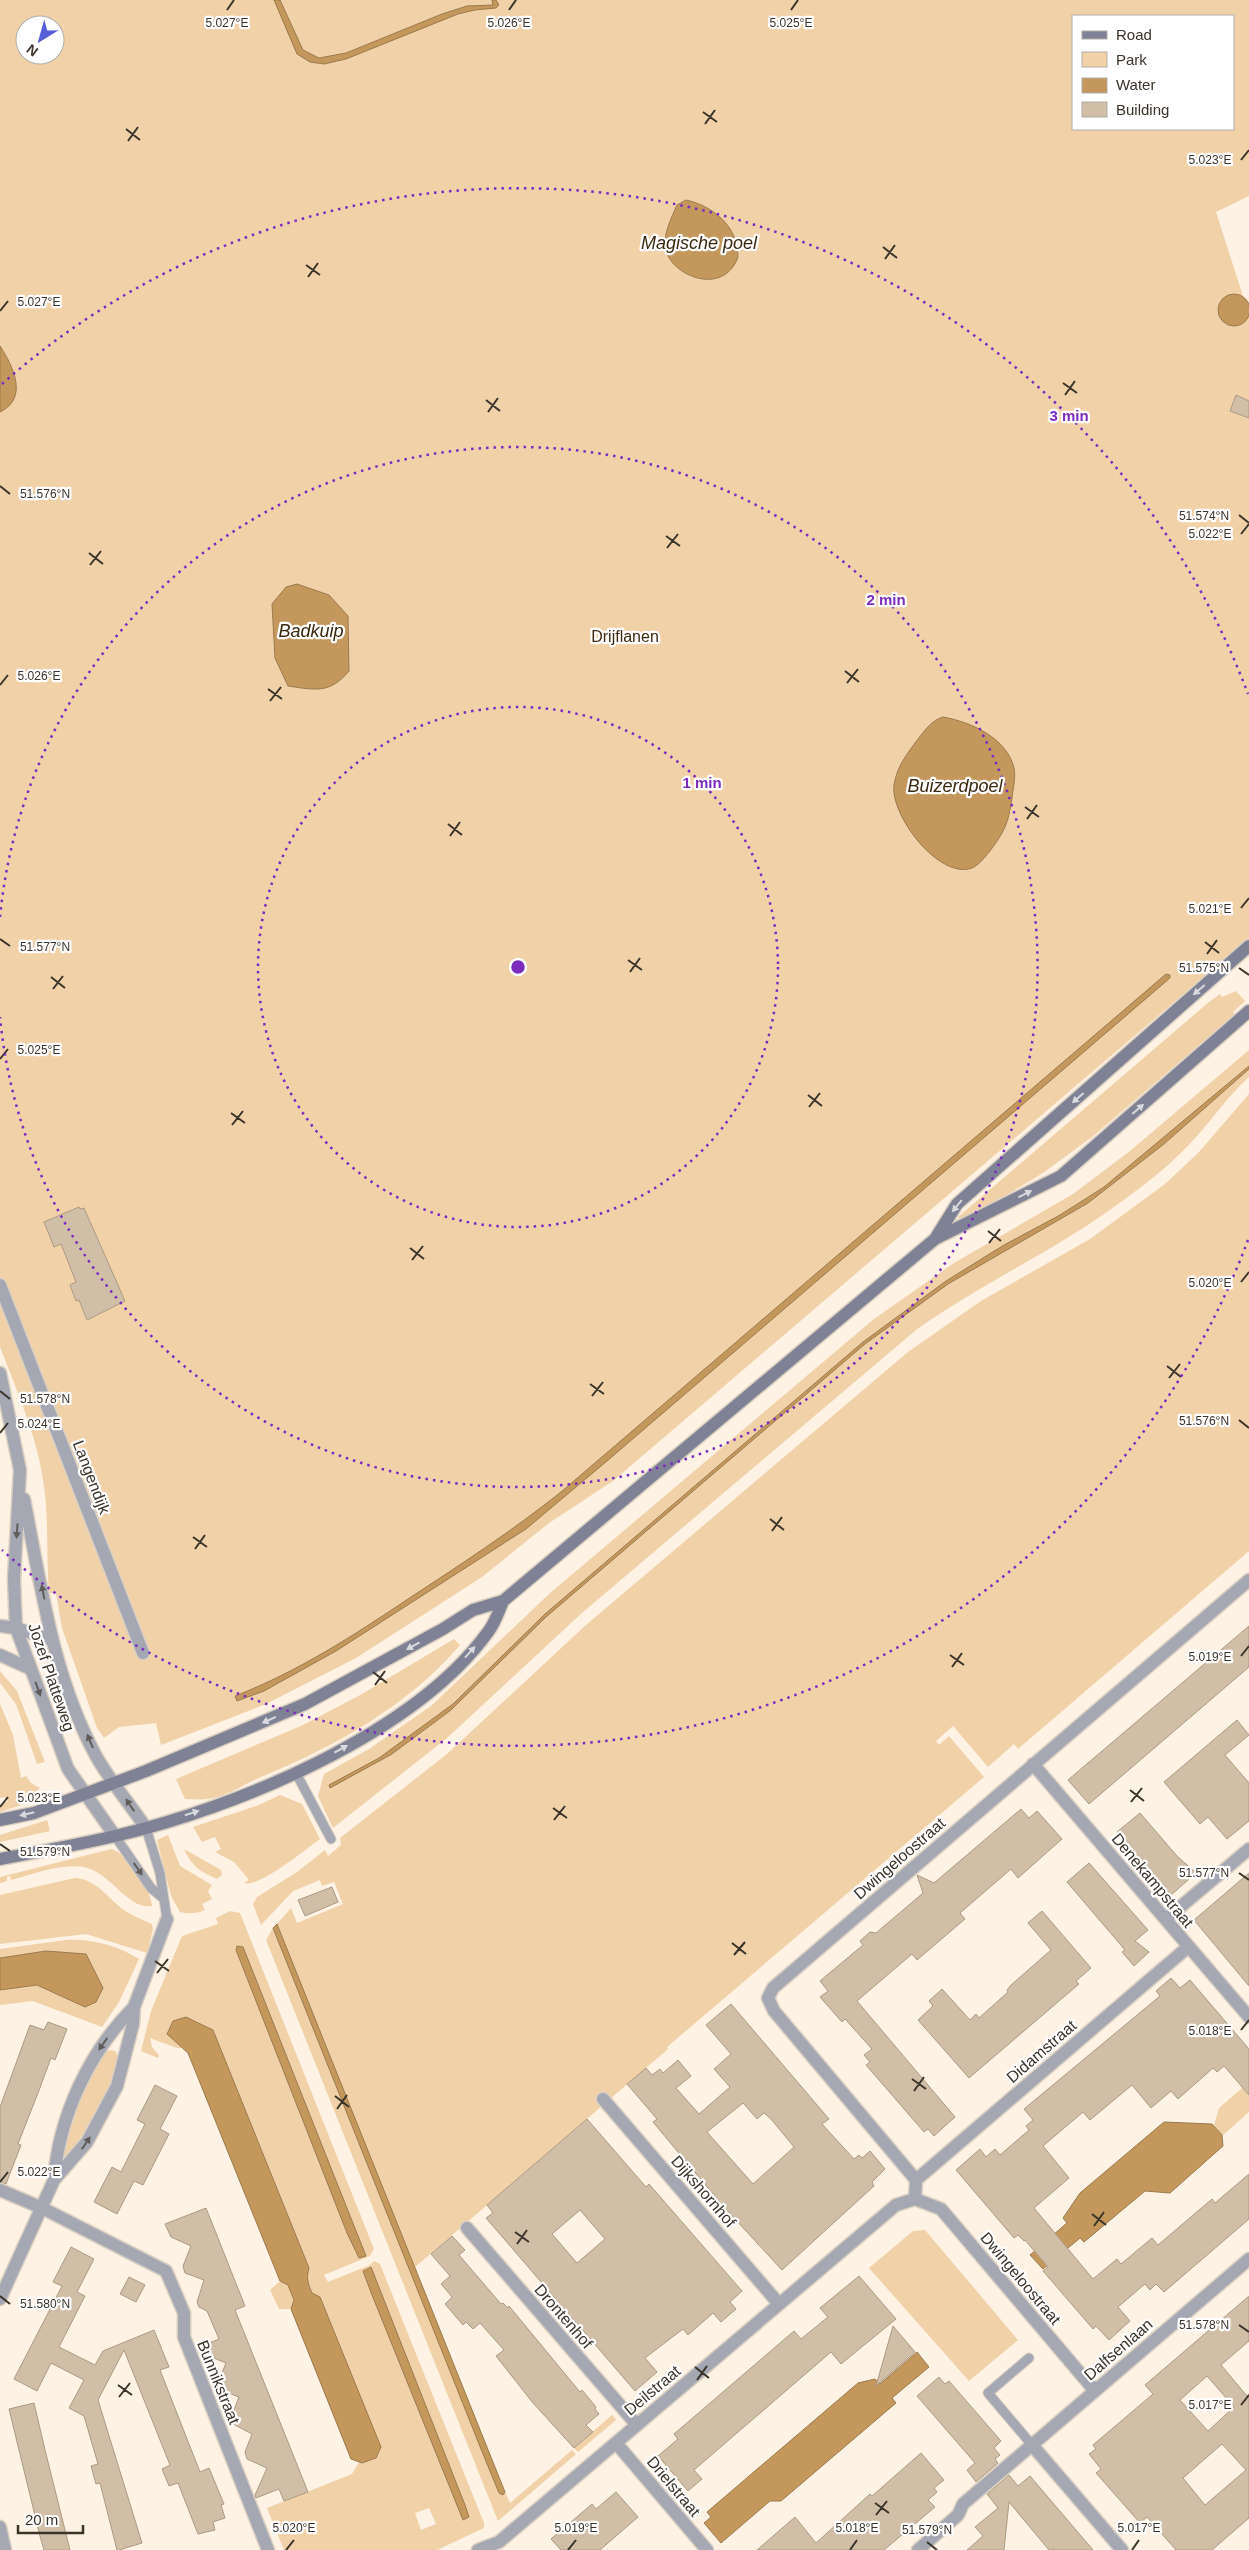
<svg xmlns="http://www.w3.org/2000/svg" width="1249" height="2550" font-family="Arial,sans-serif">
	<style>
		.green { fill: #f1d1a8; fill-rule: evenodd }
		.water { fill: #c4985c; stroke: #9b7a4d }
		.building { fill: #d0bea6; stroke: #ac9a83; fill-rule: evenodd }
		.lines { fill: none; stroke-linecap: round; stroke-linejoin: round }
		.service-casing { stroke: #dad0c2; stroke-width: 11 }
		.minor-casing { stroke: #dad0c2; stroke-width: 15 }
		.tertiary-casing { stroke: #dad0c2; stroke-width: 15 }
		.secondary-casing { stroke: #dad0c2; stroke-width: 15 }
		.service { stroke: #a5a7b3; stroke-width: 9 }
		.minor { stroke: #a5a7b3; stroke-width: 12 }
		.tertiary { stroke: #a5a7b3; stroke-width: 12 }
		.secondary { stroke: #7f8294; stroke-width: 12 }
		.oneway { fill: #d9dadf }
		.oneway2 { fill: #605c5a }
		.ticks { fill: none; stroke: #3b342a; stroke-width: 2 }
		.ring { fill: none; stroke: #7b2cbf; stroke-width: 2.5; stroke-dasharray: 2.5 5 }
		.labels { text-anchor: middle; stroke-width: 4.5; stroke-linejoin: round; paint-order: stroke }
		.park-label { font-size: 16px; fill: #3d2a0f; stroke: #fff }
		.street-label { font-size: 16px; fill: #3b342a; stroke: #fff }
		.water-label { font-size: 18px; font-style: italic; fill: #3b280d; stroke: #fff }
		.ticks-label { font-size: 12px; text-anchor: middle; fill: #3b342a; stroke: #fff; stroke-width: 4.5; stroke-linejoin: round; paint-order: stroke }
		.centre { fill: #7b2cbf; stroke: #fff; stroke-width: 2.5 }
		.ring-label { font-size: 15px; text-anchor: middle; font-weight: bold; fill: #7b2cbf; stroke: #fff; stroke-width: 4.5; stroke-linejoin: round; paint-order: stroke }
	</style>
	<rect width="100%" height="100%" fill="#fdf2e3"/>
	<path class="green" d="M0 0H1249V196L1216 212 1243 296 1249 302V938L613 1481 549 1523 482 1577 356 1658 266 1704 161 1745 156 1723 119 1727 104 1738 97 1728 62 1628 56 1593H49C46 1557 49 1521 44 1486 38 1438 17 1391 0 1347ZM1073 16H1233V129H1073ZM25 25H55V55H25Z
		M1236 991 1245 1001 1233 1012 1235 1014 1092 1137 1043 1173 962 1222 958 1217 1209 1002 1220 994 1222 997Z
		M1249 1050V1066L1104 1187 1060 1215 1004 1245 946 1281 863 1342 545 1614 453 1704 404 1742 330 1788 392 1754 451 1710 546 1617 865 1344 948 1284 1088 1203 1164 1144 1249 1069V1077C1229 1095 1214 1117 1196 1137 1176 1160 1150 1181 1125 1199 1059 1249 983 1282 916 1330L583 1612 447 1738 333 1828 318 1796 324 1774 369 1749 431 1706 549 1594 874 1319 954 1263 1073 1194 1130 1151Z
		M1249 1094V1551L1018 1749 1014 1744 988 1767 953 1726 936 1741 939 1745 949 1736 984 1777 667 2047 668 2049 414 2268 277 1924 291 1908 297 1923 343 1904 334 1882 322 1886 320 1880 293 1891 261 1925 253 1904 257 1897 297 1872 325 1850 328 1856 341 1845 340 1838 447 1754 586 1625 908 1352 981 1301 1090 1239 1165 1184 1199 1152Z
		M454 1639 460 1645C408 1706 334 1747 261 1777 245 1784 225 1797 208 1799 201 1800 193 1799 185 1799L176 1779 303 1725 362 1694Z
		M0 1671 17 1691 45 1762 37 1764 16 1704 0 1683Z
		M0 1704 13 1735 21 1778 26 1776 31 1783 40 1788 24 1804 0 1812V1804L8 1801 4 1797 0 1798Z
		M280 1795 302 1804 320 1839C306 1849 259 1888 244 1883L249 1880 234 1862 215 1852 221 1849 215 1837 202 1842 193 1827 259 1805Z
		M47 1820 50 1831 0 1842V1835Z
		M168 1835 180 1866 212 1885 208 1891 212 1899 202 1904 205 1910C196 1914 189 1914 180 1912L171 1896 157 1840Z
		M111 1849C126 1852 152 1891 152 1906 127 1910 112 1873 84 1867 61 1863 33 1874 11 1880L10 1876 7 1877V1881L0 1883V1877Z
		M184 1849 221 1870 222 1875 217 1879C199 1871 192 1866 184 1849Z
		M75 1878C99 1880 108 1900 127 1912 135 1917 144 1920 152 1924L153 1929 147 1953 86 1934 0 1944V1895Z
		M230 1911 240 1913 374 2249 370 2256 324 2275 328 2282 370 2265 374 2261 380 2264 484 2523V2528L437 2550H284L267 2508 352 2474 359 2462 362 2463 376 2458 306 2277 309 2268 213 2030 186 2017 173 2021 167 2033 183 2048H177L150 2038 152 2047 159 2055 158 2058 141 2051 151 2011 182 1936 218 1924 216 1918ZM237 1946 243 1947 257 1982 365 2256 347 2233 236 1950ZM370 2267 377 2285 454 2498 363 2271ZM429 2508 436 2524 421 2530 415 2513Z
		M273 1928 499 2493 505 2494V2492L510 2503 572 2450 576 2454 498 2521 266 1940Z
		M66 1940C90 1938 119 1946 139 1959L119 2002 102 2027 33 2001 0 2005V1990L37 1985 85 2007 86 1954 46 1951 0 1958V1949Z
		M110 2050 115 2051 118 2056C116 2089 85 2134 65 2158 59 2144 94 2056 110 2050Z
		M1249 2082V2112L1222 2136 1214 2125 1219 2108Z
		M925 2230 1018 2340 969 2381 869 2268 913 2231Z
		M280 2281 288 2285 294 2300 291 2309H279L270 2290Z
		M612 2415 616 2420 578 2452 574 2448Z"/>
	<path class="water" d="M274 0H280L303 50 319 58 346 53 442 14 467 6 493 5 492 0H496L499 5 496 8 475 10 458 14 346 59 324 64 310 62 297 54Z
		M686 200C713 206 738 226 738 257 723 299 666 274 665 245 664 233 672 216 677 205Z
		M1218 310a16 16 0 1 1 32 0a16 16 0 1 1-32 0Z
		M0 346C13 366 29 398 0 412Z
		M297 584 329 595 348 616 349 671C330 694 315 690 288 686L275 658 272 604 286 587Z
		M943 717C971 722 1007 738 1014 768 1016 778 1013 788 1012 798 1010 809 1009 820 1003 831 998 841 982 864 972 868 939 880 890 815 894 785 897 766 907 754 918 739 925 730 932 720 943 717Z
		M1166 974 1170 975V978L607 1461 526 1529 484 1556 336 1651 264 1691 237 1701 235 1696C297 1672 353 1636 408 1599 460 1565 512 1531 561 1492Z
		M1249 1066V1069L1164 1144 1088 1203 948 1284 865 1344 546 1617 451 1710 392 1754 330 1788 329 1785 379 1758 453 1704 545 1614 863 1342 946 1281 1004 1245 1060 1215 1104 1187Z
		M277 1924 505 2492 503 2495 499 2493 483 2454 273 1928Z
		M237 1946 243 1947 257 1982 366 2256 359 2258 347 2233 236 1950Z
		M46 1951 86 1954 103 1988 96 2002 85 2007 37 1985 0 1990V1958Z
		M186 2017 213 2030 309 2268C306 2279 308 2283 312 2293L320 2297 381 2447 376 2458 362 2463 351 2459 291 2309 294 2300 288 2285 280 2281 188 2053 167 2034 173 2021Z
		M1164 2122 1212 2124 1222 2135 1223 2146 1170 2193 1145 2191 1084 2242 1080 2238 1043 2269 1030 2255 1067 2223 1063 2218 1080 2193Z
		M371 2267 465 2505 469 2517 463 2520 372 2295 363 2271Z
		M917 2352 929 2367 892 2398 896 2403 781 2501H770L721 2543 704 2523 711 2517 707 2512 858 2383 875 2379 880 2384Z"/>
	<path class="building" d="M1236 395 1249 401V418L1230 411Z
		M79 1207 80 1209 84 1208 125 1301 87 1320 79 1300 76 1301 70 1285 76 1282 61 1244 54 1247 44 1222Z
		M1249 1626V1667L1089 1804 1068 1780Z
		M1237 1720 1249 1735 1225 1755 1249 1783V1821L1227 1839 1208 1817 1200 1824 1164 1782Z
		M1021 1809 1029 1818 1037 1811 1062 1839 1018 1878 1011 1869 960 1913 965 1919 917 1960 912 1954 857 2001 955 2117 934 2136 928 2129 924 2132 866 2065 870 2062 864 2055 872 2049 845 2019 842 2022 820 1997 828 1991 820 1981 863 1945 860 1941 870 1932 876 1933 923 1893 917 1875 934 1883Z
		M1140 1813 1177 1856 1196 1873 1171 1895 1117 1832Z
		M1089 1863 1148 1930 1135 1941 1149 1952 1134 1966 1122 1952 1125 1950 1067 1882Z
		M1249 1873V1986L1194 1920Z
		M332 1887 338 1902 305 1916 298 1900Z
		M1042 1911 1091 1968 1076 1981 1079 1984 969 2078 918 2020 933 2006 929 2001 942 1989 970 2020 976 2014 979 2018 1008 1992 1007 1990 1011 1985 1051 1950 1028 1923Z
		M1171 1978 1180 1988 1190 1980 1249 2049V2095L1224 2066 1217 2072 1213 2068 1178 2099 1171 2091 1151 2108 1132 2085 1090 2120 1083 2112 1043 2146 1069 2178 1034 2208 1093 2279 1117 2259 1121 2264 1152 2238 1158 2245 1212 2199 1215 2203 1249 2174V2219L1164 2292 1156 2284 1150 2290 1145 2284 1118 2307 1130 2321 1109 2340 1096 2326 1093 2329 1043 2271 1048 2267 1025 2240 1024 2241 1018 2235 1014 2238 956 2170 980 2149 986 2157 995 2149 1000 2155 1029 2130 1026 2126 1033 2120 1024 2109 1160 1996 1156 1991Z
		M731 2004 829 2119 822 2124 854 2159 859 2155 862 2158 870 2151 885 2169 872 2182 874 2186 782 2270 722 2205 653 2122 657 2119 627 2084 646 2068 652 2075 660 2069 663 2073 678 2060 691 2076 676 2088 699 2114 730 2087 714 2069 731 2054 706 2025ZM743 2103 757 2119 764 2113 771 2119 794 2147 753 2184 707 2132Z
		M48 2022 67 2029 55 2060 51 2058 38 2093 18 2144 21 2145 6 2184 0 2182V2107L30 2025 44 2030Z
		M155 2085 177 2096 160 2129 169 2134 143 2185 134 2181 117 2214 94 2202 112 2167 121 2172 145 2124 137 2120Z
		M587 2119 646 2187 649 2184 742 2291 730 2302 736 2309 721 2322 713 2313 688 2335 683 2329 645 2358 657 2372 635 2391 486 2218 493 2213 487 2205ZM580 2210 605 2239 577 2263 552 2234Z
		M206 2208 245 2306 235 2310 308 2492 284 2501 279 2489 256 2498 255 2495 267 2468 247 2459 245 2452 252 2434 235 2425 232 2421 231 2418 239 2397 221 2390 217 2385 226 2363 199 2352 197 2348 219 2339 207 2311 199 2307 197 2302 204 2280 185 2273 183 2266 191 2246 171 2237 165 2224Z
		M452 2236 465 2250 459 2255 501 2304 503 2303 508 2308 509 2306 580 2392 582 2390 596 2407 595 2409 599 2414 586 2425 593 2432 574 2448 533 2403 496 2356 504 2350 480 2323 473 2329 466 2322 463 2325 445 2304 452 2297 441 2284 450 2276 431 2254Z
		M71 2247 94 2259 77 2292 85 2296 59 2347 95 2365 103 2351 154 2330 169 2367 160 2370 200 2472 209 2468 224 2504 221 2505 225 2518 213 2522 215 2530 198 2534 178 2483 169 2486 162 2469 170 2465 124 2350 98 2400 142 2543 119 2550H117L100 2483 96 2484 91 2466 98 2464 84 2416 69 2408 84 2380 51 2363 37 2391 14 2379 62 2286 53 2282Z
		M859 2276 896 2319 841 2364 831 2352 694 2470 702 2479 688 2491 658 2456 678 2439 674 2434 794 2331 801 2339 828 2317 820 2308Z
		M129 2277 145 2285 136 2302 120 2294Z
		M1249 2296V2341L1221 2365 1247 2396 1249 2394V2518L1212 2550H1176L1147 2517 1140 2523 1096 2473 1101 2469 1089 2454 1096 2449 1093 2445 1153 2394 1145 2385ZM1207 2376 1234 2407 1208 2431 1180 2400ZM1222 2444 1246 2470 1205 2505 1183 2478Z
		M893 2326 915 2352 876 2386Z
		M939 2377 945 2384 949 2381 1001 2441 994 2448 1000 2455 995 2459 998 2463 976 2482 967 2470 975 2463 917 2396Z
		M34 2403 46 2454 70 2550H44L40 2536 9 2409Z
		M921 2453 944 2480 934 2488 937 2492 928 2500 935 2507 884 2550H757L795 2517 816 2543 870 2494 872 2496Z
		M1009 2475 1018 2486 1030 2476 1093 2550H1049L1009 2502 1004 2550H967L983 2536 975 2527 998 2508 987 2494Z
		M616 2492 638 2517 600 2550H561L551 2539 592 2504 596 2509Z"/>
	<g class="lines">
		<defs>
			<path id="service" d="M296 1773 331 1839
				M146 1828 160 1873 167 1919
				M115 1836 151 1888 164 1899
				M1029 2358 988 2393 1032 2445"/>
			<path id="minor" d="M0 1285 143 1653
				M0 1626 16 1628 52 1640
				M0 1655 31 1669
				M1033 1764 1249 2017
				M1166 1919 1249 1849
				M603 2099 779 2304
				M54 2180C59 2116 89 2052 134 2007
				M916 2180 1188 1947
				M0 2190 42 2208 166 2271 184 2313V2337L268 2550
				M915 2199 916 2180 774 2011 768 1998 773 1988 1249 1580
				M467 2228 637 2425
				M0 2299 54 2180 87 2142 117 2086 133 2024 134 2007 167 1919
				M616 2443 707 2550
				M1032 2445 1122 2550
				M0 2527 5 2550
				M478 2550 499 2542 896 2205 915 2199 941 2209 1095 2391
				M918 2550 958 2515 963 2504 1249 2259"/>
			<path id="tertiary" d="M0 1373 20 1470 14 1579 16 1628 68 1769 115 1836
				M24 1499C41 1586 53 1677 96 1756 110 1781 130 1804 146 1828"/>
			<path id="secondary" d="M935 1239 957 1204 1249 946
				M0 1820 34 1813 146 1771 305 1704 443 1629 473 1610 503 1601 935 1239 1061 1176 1249 1011
				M0 1859C38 1852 77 1845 115 1836 236 1808 414 1734 488 1632 495 1623 499 1611 503 1601"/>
		</defs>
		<use href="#service" class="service-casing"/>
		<use href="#minor" class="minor-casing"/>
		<use href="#tertiary" class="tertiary-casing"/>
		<use href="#secondary" class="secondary-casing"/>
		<use href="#service" class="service"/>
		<use href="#minor" class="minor"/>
		<use href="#tertiary" class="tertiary"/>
		<use href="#secondary" class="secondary"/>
	</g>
	<defs><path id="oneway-solid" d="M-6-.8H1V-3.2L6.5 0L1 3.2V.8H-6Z" transform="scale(1.25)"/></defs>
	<g class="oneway">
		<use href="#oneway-solid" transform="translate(1199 990) rotate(139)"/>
		<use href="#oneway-solid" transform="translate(1078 1098) rotate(139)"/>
		<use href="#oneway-solid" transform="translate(1138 1109) rotate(-41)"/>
		<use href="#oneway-solid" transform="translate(1025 1194) rotate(-27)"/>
		<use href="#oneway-solid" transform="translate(957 1206) rotate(129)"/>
		<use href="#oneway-solid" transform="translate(413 1646) rotate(151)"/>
		<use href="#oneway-solid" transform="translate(470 1652) rotate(-48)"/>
		<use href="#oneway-solid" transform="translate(269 1720) rotate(156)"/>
		<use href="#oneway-solid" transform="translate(341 1749) rotate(-29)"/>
		<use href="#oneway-solid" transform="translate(192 1813) rotate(-18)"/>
		<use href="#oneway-solid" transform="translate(27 1814) rotate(167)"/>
	</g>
	<g class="oneway2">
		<use href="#oneway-solid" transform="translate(17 1531) rotate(94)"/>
		<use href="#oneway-solid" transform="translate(43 1592) rotate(-101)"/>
		<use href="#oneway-solid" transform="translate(38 1689) rotate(70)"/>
		<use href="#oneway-solid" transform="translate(90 1741) rotate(-113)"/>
		<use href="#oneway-solid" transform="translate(130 1805) rotate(-124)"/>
		<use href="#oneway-solid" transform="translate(138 1869) rotate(55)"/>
		<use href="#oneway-solid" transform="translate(103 2044) rotate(125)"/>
		<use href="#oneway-solid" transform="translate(86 2143) rotate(-56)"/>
	</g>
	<path class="ticks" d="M227 10 234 0M509 10 516 0M791 10 798 0M703 112 717 122M705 124 715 110M126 129 140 140M128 141 138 127M1241 160 1249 150M883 247 897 258M885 259 895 245M306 265 320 275M308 277 318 263M0 311 8 301M1063 383 1077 393M1065 395 1075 381M486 400 500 411M488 412 498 398M0 486 10 494M1239 515 1249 523M1241 534 1249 524M666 536 680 546M667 548 678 534M89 553 103 564M90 565 101 551M845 671 859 682M847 683 858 669M0 685 8 675M268 689 282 699M270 701 281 687M1025 807 1039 817M1027 819 1037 805M448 824 462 835M450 836 460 822M1241 908 1249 898M0 939 10 946M1205 942 1219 953M1207 954 1217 940M628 960 642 970M1239 968 1249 975M630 972 640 958M51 977 65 988M53 989 63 976M0 1059 8 1049M808 1095 822 1106M809 1107 820 1093M231 1113 245 1123M232 1125 243 1111M988 1231 1001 1241M989 1243 1000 1229M410 1248 424 1259M412 1260 423 1246M1241 1282 1249 1272M1167 1366 1181 1377M1169 1378 1180 1364M590 1384 604 1394M0 1391 10 1399M592 1396 603 1382M1239 1420 1249 1428M0 1433 8 1423M770 1519 784 1530M772 1531 782 1517M193 1537 207 1547M195 1549 205 1535M950 1655 964 1665M1241 1656 1249 1646M952 1667 962 1653M373 1672 387 1683M375 1685 385 1671M1130 1790 1144 1801M1131 1802 1142 1788M0 1807 8 1797M553 1808 567 1818M554 1820 565 1806M0 1844 10 1851M1239 1873 1249 1880M732 1943 746 1954M734 1955 745 1942M155 1961 169 1971M157 1973 168 1959M1241 2030 1249 2020M912 2079 926 2089M914 2091 924 2077M335 2096 349 2107M337 2109 347 2095M0 2182 8 2172M1092 2214 1106 2225M1094 2226 1104 2212M515 2232 529 2242M517 2244 527 2230M0 2296 10 2304M1239 2325 1249 2332M695 2367 709 2378M697 2380 707 2366M118 2385 132 2395M119 2397 130 2383M1241 2405 1249 2395M875 2503 889 2513M876 2515 887 2501M927 2542 937 2550M286 2550 294 2540M568 2550 576 2540M850 2550 857 2540M1132 2550 1139 2540"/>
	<g class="ring">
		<circle cx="518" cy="967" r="260"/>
		<path d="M0 917A520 520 0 1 1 0 1017"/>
		<path d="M1248 1240A779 779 0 0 1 2 1550M2 384A779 779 0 0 1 1248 694"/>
	</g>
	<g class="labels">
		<g class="park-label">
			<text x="625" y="642">Drijflanen</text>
		</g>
		<g class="street-label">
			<text transform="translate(92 1477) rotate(69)" y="6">Langendijk</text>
			<text transform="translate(52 1677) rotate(71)" y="6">Jozef Platteweg</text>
			<text transform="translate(899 1858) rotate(-41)" y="6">Dwingeloostraat</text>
			<text transform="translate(1153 1880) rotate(50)" y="6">Denekampstraat</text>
			<text transform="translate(1041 2051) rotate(-41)" y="6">Didamstraat</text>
			<text transform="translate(704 2191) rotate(49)" y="6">Dijkshornhof</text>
			<text transform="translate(1021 2278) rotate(50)" y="6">Dwingeloostraat</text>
			<text transform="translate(564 2316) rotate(49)" y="6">Drontenhof</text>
			<text transform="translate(1118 2349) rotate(-41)" y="6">Dalfsenlaan</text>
			<text transform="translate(219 2382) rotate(68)" y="6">Bunnikstraat</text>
			<text transform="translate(652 2390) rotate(-40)" y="6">Deilstraat</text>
			<text transform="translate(674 2486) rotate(50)" y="6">Drielstraat</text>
		</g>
		<g class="water-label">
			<text x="699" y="249">Magische poel</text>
			<text x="311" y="637">Badkuip</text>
			<text x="955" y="792">Buizerdpoel</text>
		</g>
	</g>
	<g class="ticks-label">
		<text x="227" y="27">5.027°E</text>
		<text x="509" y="27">5.026°E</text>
		<text x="791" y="27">5.025°E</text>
		<text x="1210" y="164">5.023°E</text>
		<text x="39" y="306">5.027°E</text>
		<text x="45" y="498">51.576°N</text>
		<text x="1204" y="520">51.574°N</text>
		<text x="1210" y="538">5.022°E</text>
		<text x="39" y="680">5.026°E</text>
		<text x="1210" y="913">5.021°E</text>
		<text x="45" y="951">51.577°N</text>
		<text x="1204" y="972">51.575°N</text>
		<text x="39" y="1054">5.025°E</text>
		<text x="1210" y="1287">5.020°E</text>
		<text x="45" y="1403">51.578°N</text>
		<text x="1204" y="1425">51.576°N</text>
		<text x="39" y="1428">5.024°E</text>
		<text x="1210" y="1661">5.019°E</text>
		<text x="39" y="1802">5.023°E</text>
		<text x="45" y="1856">51.579°N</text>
		<text x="1204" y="1877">51.577°N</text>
		<text x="1210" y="2035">5.018°E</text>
		<text x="39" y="2176">5.022°E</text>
		<text x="45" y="2308">51.580°N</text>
		<text x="1204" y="2329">51.578°N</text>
		<text x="1210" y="2409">5.017°E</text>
		<text x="294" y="2532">5.020°E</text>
		<text x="576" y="2532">5.019°E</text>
		<text x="857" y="2532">5.018°E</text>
		<text x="1139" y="2532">5.017°E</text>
		<text x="927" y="2534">51.579°N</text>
	</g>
	<circle cx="518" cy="967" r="8" class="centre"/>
	<g class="ring-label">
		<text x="1069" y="421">3 min</text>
		<text x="886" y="605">2 min</text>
		<text x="702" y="788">1 min</text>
	</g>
	<rect x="1072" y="15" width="162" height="115" fill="#ffffff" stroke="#b1aeaa"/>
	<rect x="1082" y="31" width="25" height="8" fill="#7f8294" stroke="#b1aeaa"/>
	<text x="1116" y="40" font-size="15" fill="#3b342a">Road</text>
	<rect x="1082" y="52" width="25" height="15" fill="#f1d1a8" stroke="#b1aeaa"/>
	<text x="1116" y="65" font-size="15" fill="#3b342a">Park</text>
	<rect x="1082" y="78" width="25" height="15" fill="#c4985c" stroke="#b1aeaa"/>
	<text x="1116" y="90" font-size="15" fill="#3b342a">Water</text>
	<rect x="1082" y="102" width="25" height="15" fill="#d0bea6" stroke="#b1aeaa"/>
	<text x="1116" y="115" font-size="15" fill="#3b342a">Building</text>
	<g transform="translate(40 40) rotate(217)"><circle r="24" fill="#ffffff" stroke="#b1aeaa"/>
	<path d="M0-4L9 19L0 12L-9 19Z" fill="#575fd6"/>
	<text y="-8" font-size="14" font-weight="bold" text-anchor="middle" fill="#3b342a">N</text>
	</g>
	<path d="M18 2525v8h65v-8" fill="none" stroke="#3b342a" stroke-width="2.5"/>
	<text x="25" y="2525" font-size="15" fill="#3b342a" stroke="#ffffff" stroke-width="4" paint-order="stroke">20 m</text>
</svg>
